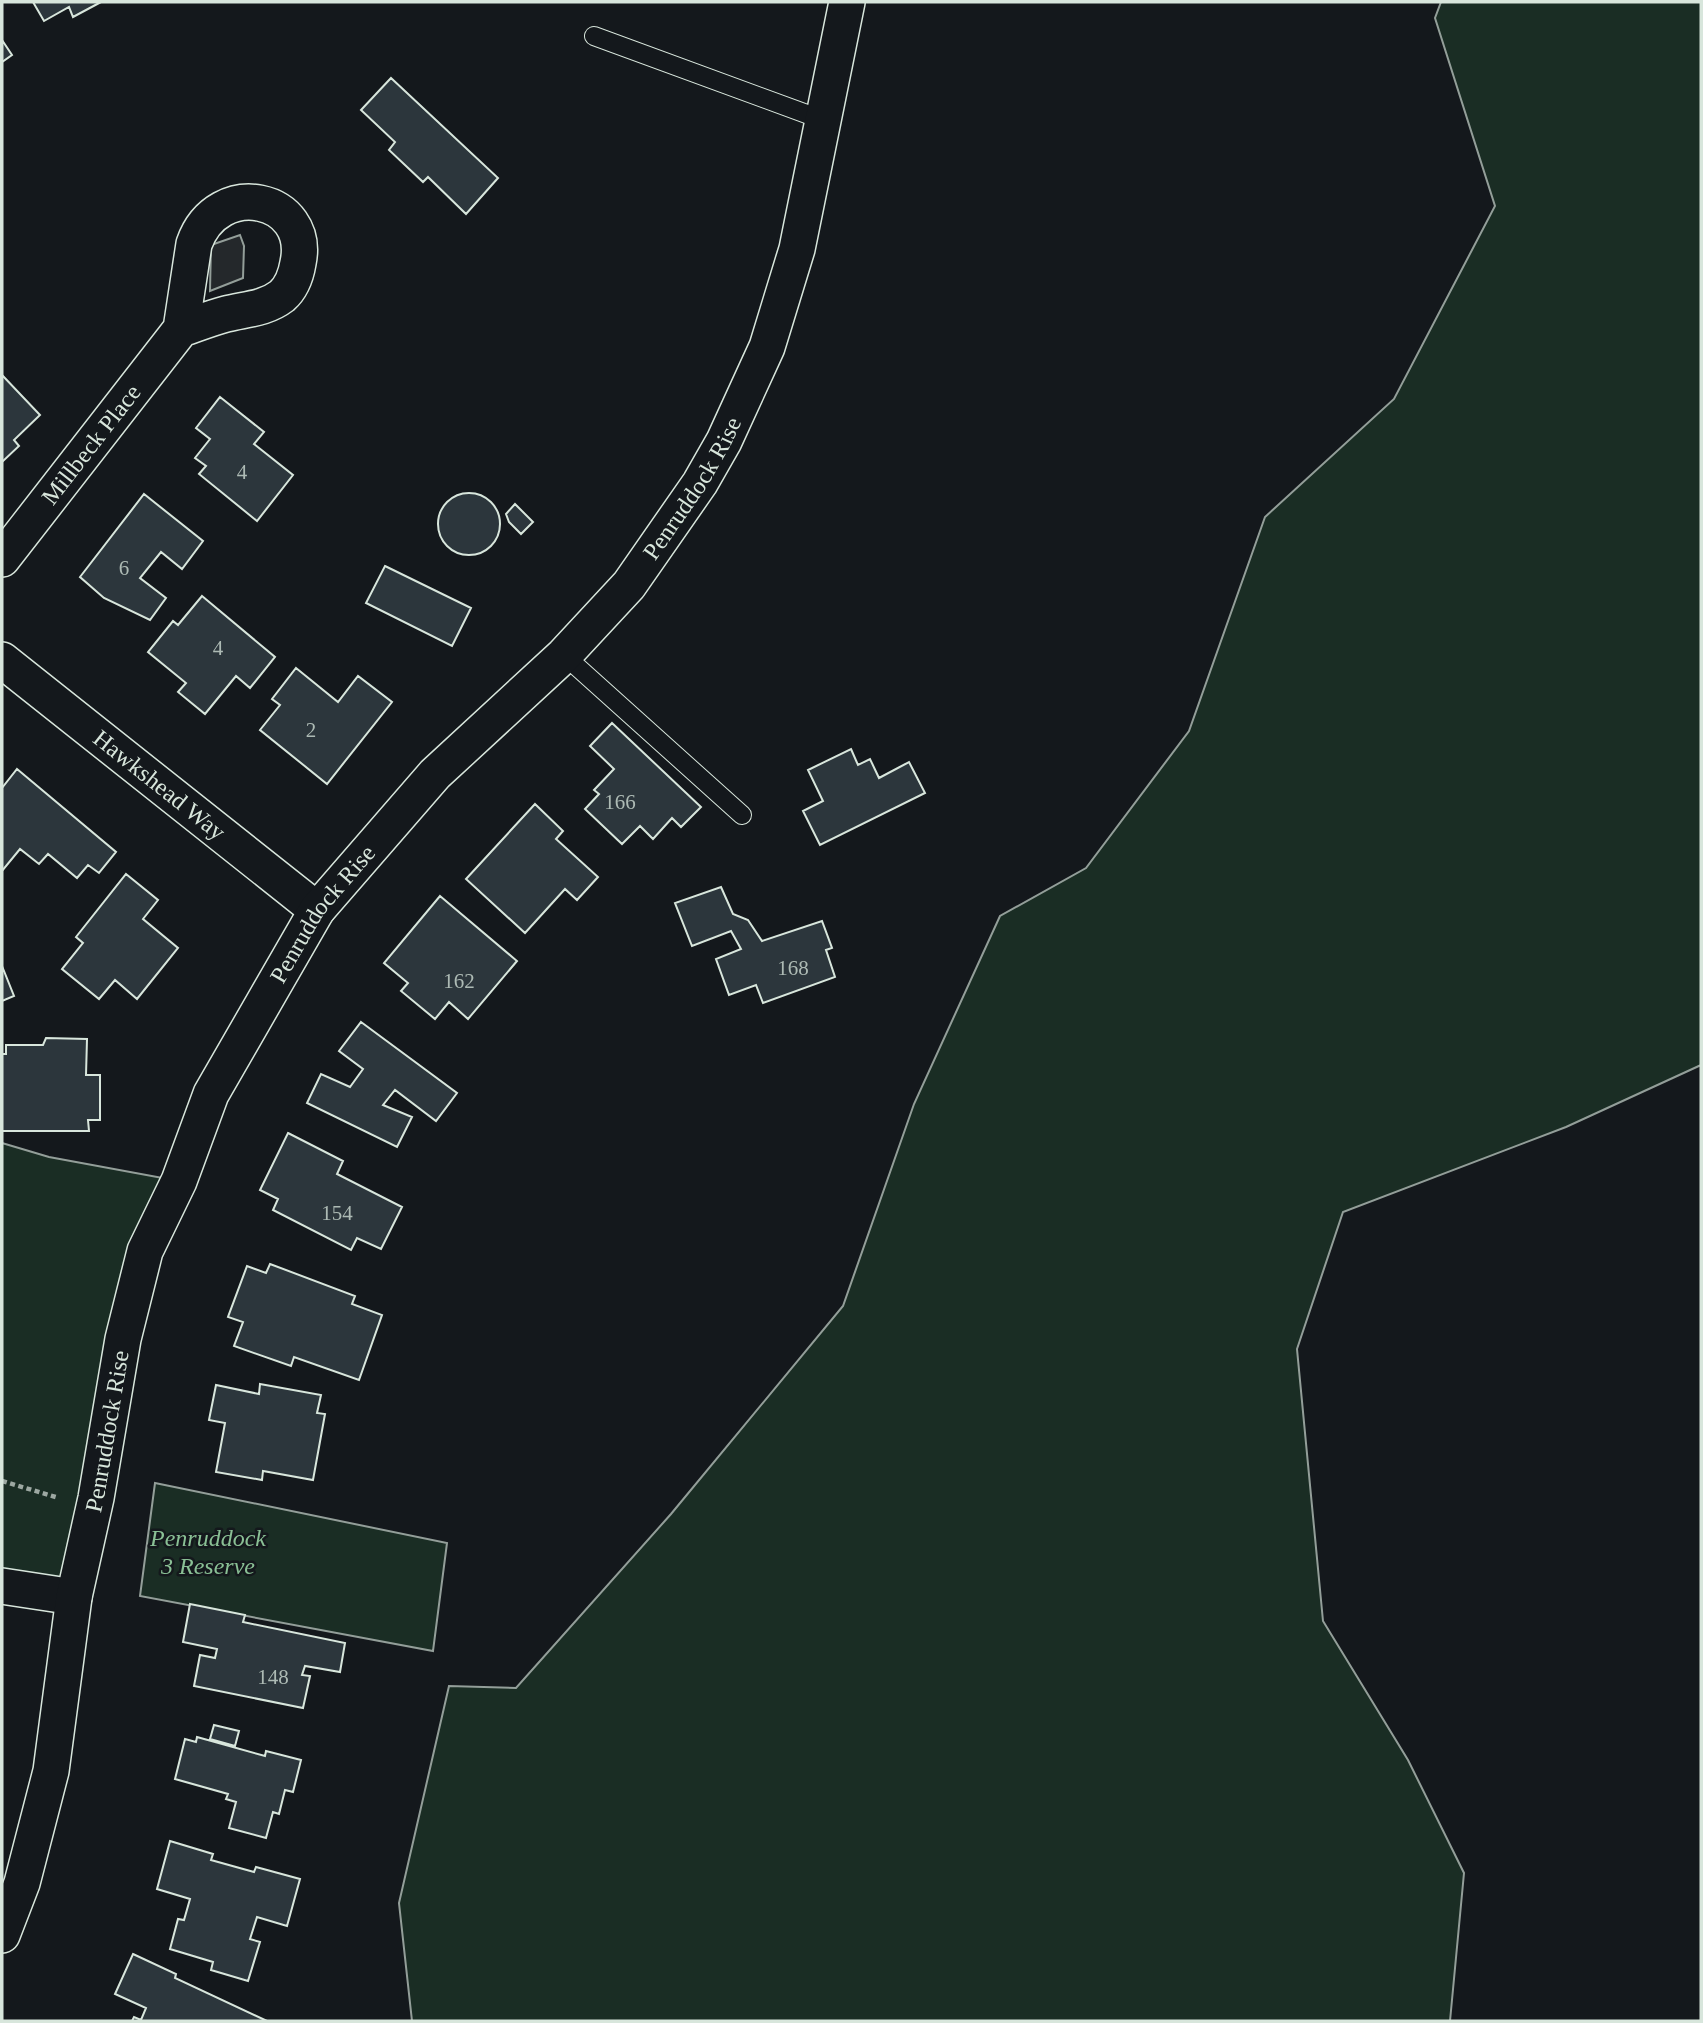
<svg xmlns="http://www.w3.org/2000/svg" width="1703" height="2023" font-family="Georgia,serif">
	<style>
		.green { fill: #1a2d24; stroke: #939e99; stroke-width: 2 }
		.parking { fill: #24282b; stroke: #939e99; stroke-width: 2 }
		.building { fill: #2c363c; stroke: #d8e6dc; stroke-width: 2 }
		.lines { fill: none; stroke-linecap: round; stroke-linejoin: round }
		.lane-casing { stroke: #d8e6dc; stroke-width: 20 }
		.street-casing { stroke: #d8e6dc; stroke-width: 38 }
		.path { stroke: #9da8a2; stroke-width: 4.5; stroke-dasharray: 5 3.5; stroke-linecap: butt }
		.lane { stroke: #14181c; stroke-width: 18 }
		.street { stroke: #14181c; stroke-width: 35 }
		.labels { text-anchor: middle; stroke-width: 5; stroke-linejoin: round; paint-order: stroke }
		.number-label { font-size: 21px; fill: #adbab4 }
		.street-label { font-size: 24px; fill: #d8e6dc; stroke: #14181c }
		.park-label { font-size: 24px; font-style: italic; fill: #8ac095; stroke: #14181c }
	</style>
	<rect width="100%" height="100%" fill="#14181c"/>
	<path class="green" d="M1441 2H1701V1065L1566 1127 1343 1212 1297 1349 1323 1621 1408 1760 1464 1873 1450 2021H412L399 1903 449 1686 516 1688 671 1514 843 1306 914 1104 1000 916 1086 868 1189 731 1265 517 1394 399 1495 206 1435 18Z
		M2 1143 49 1157 179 1181 74 1597 2 1586Z
		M155 1483 447 1543 433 1651 140 1596Z"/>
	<path class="parking" d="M240 235 244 246 243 278 210 291 211 245Z"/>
	<path class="building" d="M33 2H101L73 17 69 7 44 21Z
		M2 40 12 55 2 62Z
		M391 78 498 178 466 214 428 177 423 182 389 150 395 142 361 110Z
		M2 375 40 415 14 440 19 446 2 462Z
		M220 397 264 432 254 444 293 475 257 521 199 474 206 466 195 458 210 439 196 428Z
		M438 524a31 31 0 1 1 62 0a31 31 0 1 1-62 0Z
		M144 494 203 541 182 569 161 552 140 578 166 598 150 620 104 598 80 577Z
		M515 504 533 522 521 534 509 522 506 514Z
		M385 566 471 608 452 646 366 603Z
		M202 596 275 657 250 688 236 676 205 714 178 692 186 683 148 652 173 621 178 625Z
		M296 668 338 702 358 676 392 702 327 784 260 730 280 705 272 699Z
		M612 723 701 807 681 827 672 818 653 839 640 826 622 844 585 809 599 794 594 790 614 769 590 746Z
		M851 749 858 765 870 759 879 778 909 762 925 793 820 845 803 811 823 801 808 770Z
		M17 769 116 852 99 873 88 865 77 878 48 854 39 864 20 849 2 871V788Z
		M535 804 563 831 556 839 598 877 577 900 565 889 525 933 466 879Z
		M126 874 158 900 143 919 178 948 137 999 115 980 99 999 62 969 83 943 76 937Z
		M721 887 733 914 748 920 762 941 822 921 832 948 826 950 835 977 763 1003 756 985 729 995 716 959 741 949 731 931 692 946 675 903Z
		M440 896 517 961 468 1019 449 1002 435 1019 401 991 408 983 384 963Z
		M2 966 14 996 2 1001Z
		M361 1022 457 1093 436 1121 395 1090 383 1105 412 1117 397 1147 307 1103 321 1074 350 1087 363 1069 339 1051Z
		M46 1038 87 1039 86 1075H100V1120H88L89 1131H2V1054H6V1045H43Z
		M288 1133 343 1161 337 1174 402 1207 381 1249 357 1238 351 1250 273 1210 278 1199 260 1190Z
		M270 1264 355 1296 352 1304 382 1315 359 1380 294 1357 291 1366 234 1346 243 1322 228 1317 247 1266 266 1273Z
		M260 1384 321 1395 317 1413 325 1414 313 1480 263 1471 262 1480 216 1472 225 1423 209 1420 216 1385 259 1394Z
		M190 1604 245 1615 243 1622 345 1643 340 1672 305 1666 302 1675 310 1676 303 1708 194 1686 200 1655 215 1658 217 1649 183 1642Z
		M214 1725 239 1731 235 1746 210 1739Z
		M197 1737 265 1756 266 1751 301 1760 293 1792 285 1790 279 1814 273 1812 266 1838 229 1828 236 1802 226 1799 228 1794 175 1779 185 1739 196 1742Z
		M170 1841 213 1854 211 1860 254 1872 256 1867 300 1879 287 1926 257 1917 250 1939 260 1942 248 1981 211 1970 213 1962 170 1949 178 1919 184 1920 190 1899 157 1889Z
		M133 1954 176 1974 175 1978 267 2021H132L134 2017 141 2020 146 2008 115 1994Z"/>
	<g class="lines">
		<defs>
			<path id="lane" d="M594 36 823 120
				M564 655 742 815"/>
			<g id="street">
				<path id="s1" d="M2 559 181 329 194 244C218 176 312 197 298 263 296 275 291 288 282 296 265 309 246 309 226 314 211 318 196 324 181 329"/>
				<path id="s2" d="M2 660 317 910"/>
				<path d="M2 1586 74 1597"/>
				<path id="s3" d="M2 1935 22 1883 51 1771 74 1597 96 1498 123 1339 145 1251 179 1181 211 1094 317 910 435 774 564 655 629 585 700 483 724 441 767 347 797 249 847 2"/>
			</g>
		</defs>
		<use href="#lane" class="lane-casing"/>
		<use href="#street" class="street-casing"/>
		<path class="path" d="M2 1481 59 1498"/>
		<use href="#lane" class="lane"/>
		<use href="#street" class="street"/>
	</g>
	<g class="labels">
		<g class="number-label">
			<text x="242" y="479">4</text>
			<text x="124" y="575">6</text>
			<text x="218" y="655">4</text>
			<text x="311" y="737">2</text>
			<text x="620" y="809">166</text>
			<text x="793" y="975">168</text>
			<text x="459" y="988">162</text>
			<text x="337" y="1220">154</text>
			<text x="273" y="1684">148</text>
		</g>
		<g class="street-label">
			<text dy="8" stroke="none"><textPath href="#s1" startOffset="145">Millbeck Place</textPath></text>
			<text dy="8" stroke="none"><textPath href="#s3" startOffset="1650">Penruddock Rise</textPath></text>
			<text dy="8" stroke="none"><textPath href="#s2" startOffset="201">Hawkshead Way</textPath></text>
			<text dy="8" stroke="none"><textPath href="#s3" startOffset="1083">Penruddock Rise</textPath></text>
			<text dy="8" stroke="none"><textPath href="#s3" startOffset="516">Penruddock Rise</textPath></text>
		</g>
		<g class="park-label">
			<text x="208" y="1546">Penruddock<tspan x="208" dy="28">3 Reserve</tspan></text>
		</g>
	</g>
	<rect width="1703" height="2023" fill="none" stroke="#d8e6dc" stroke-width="7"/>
</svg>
